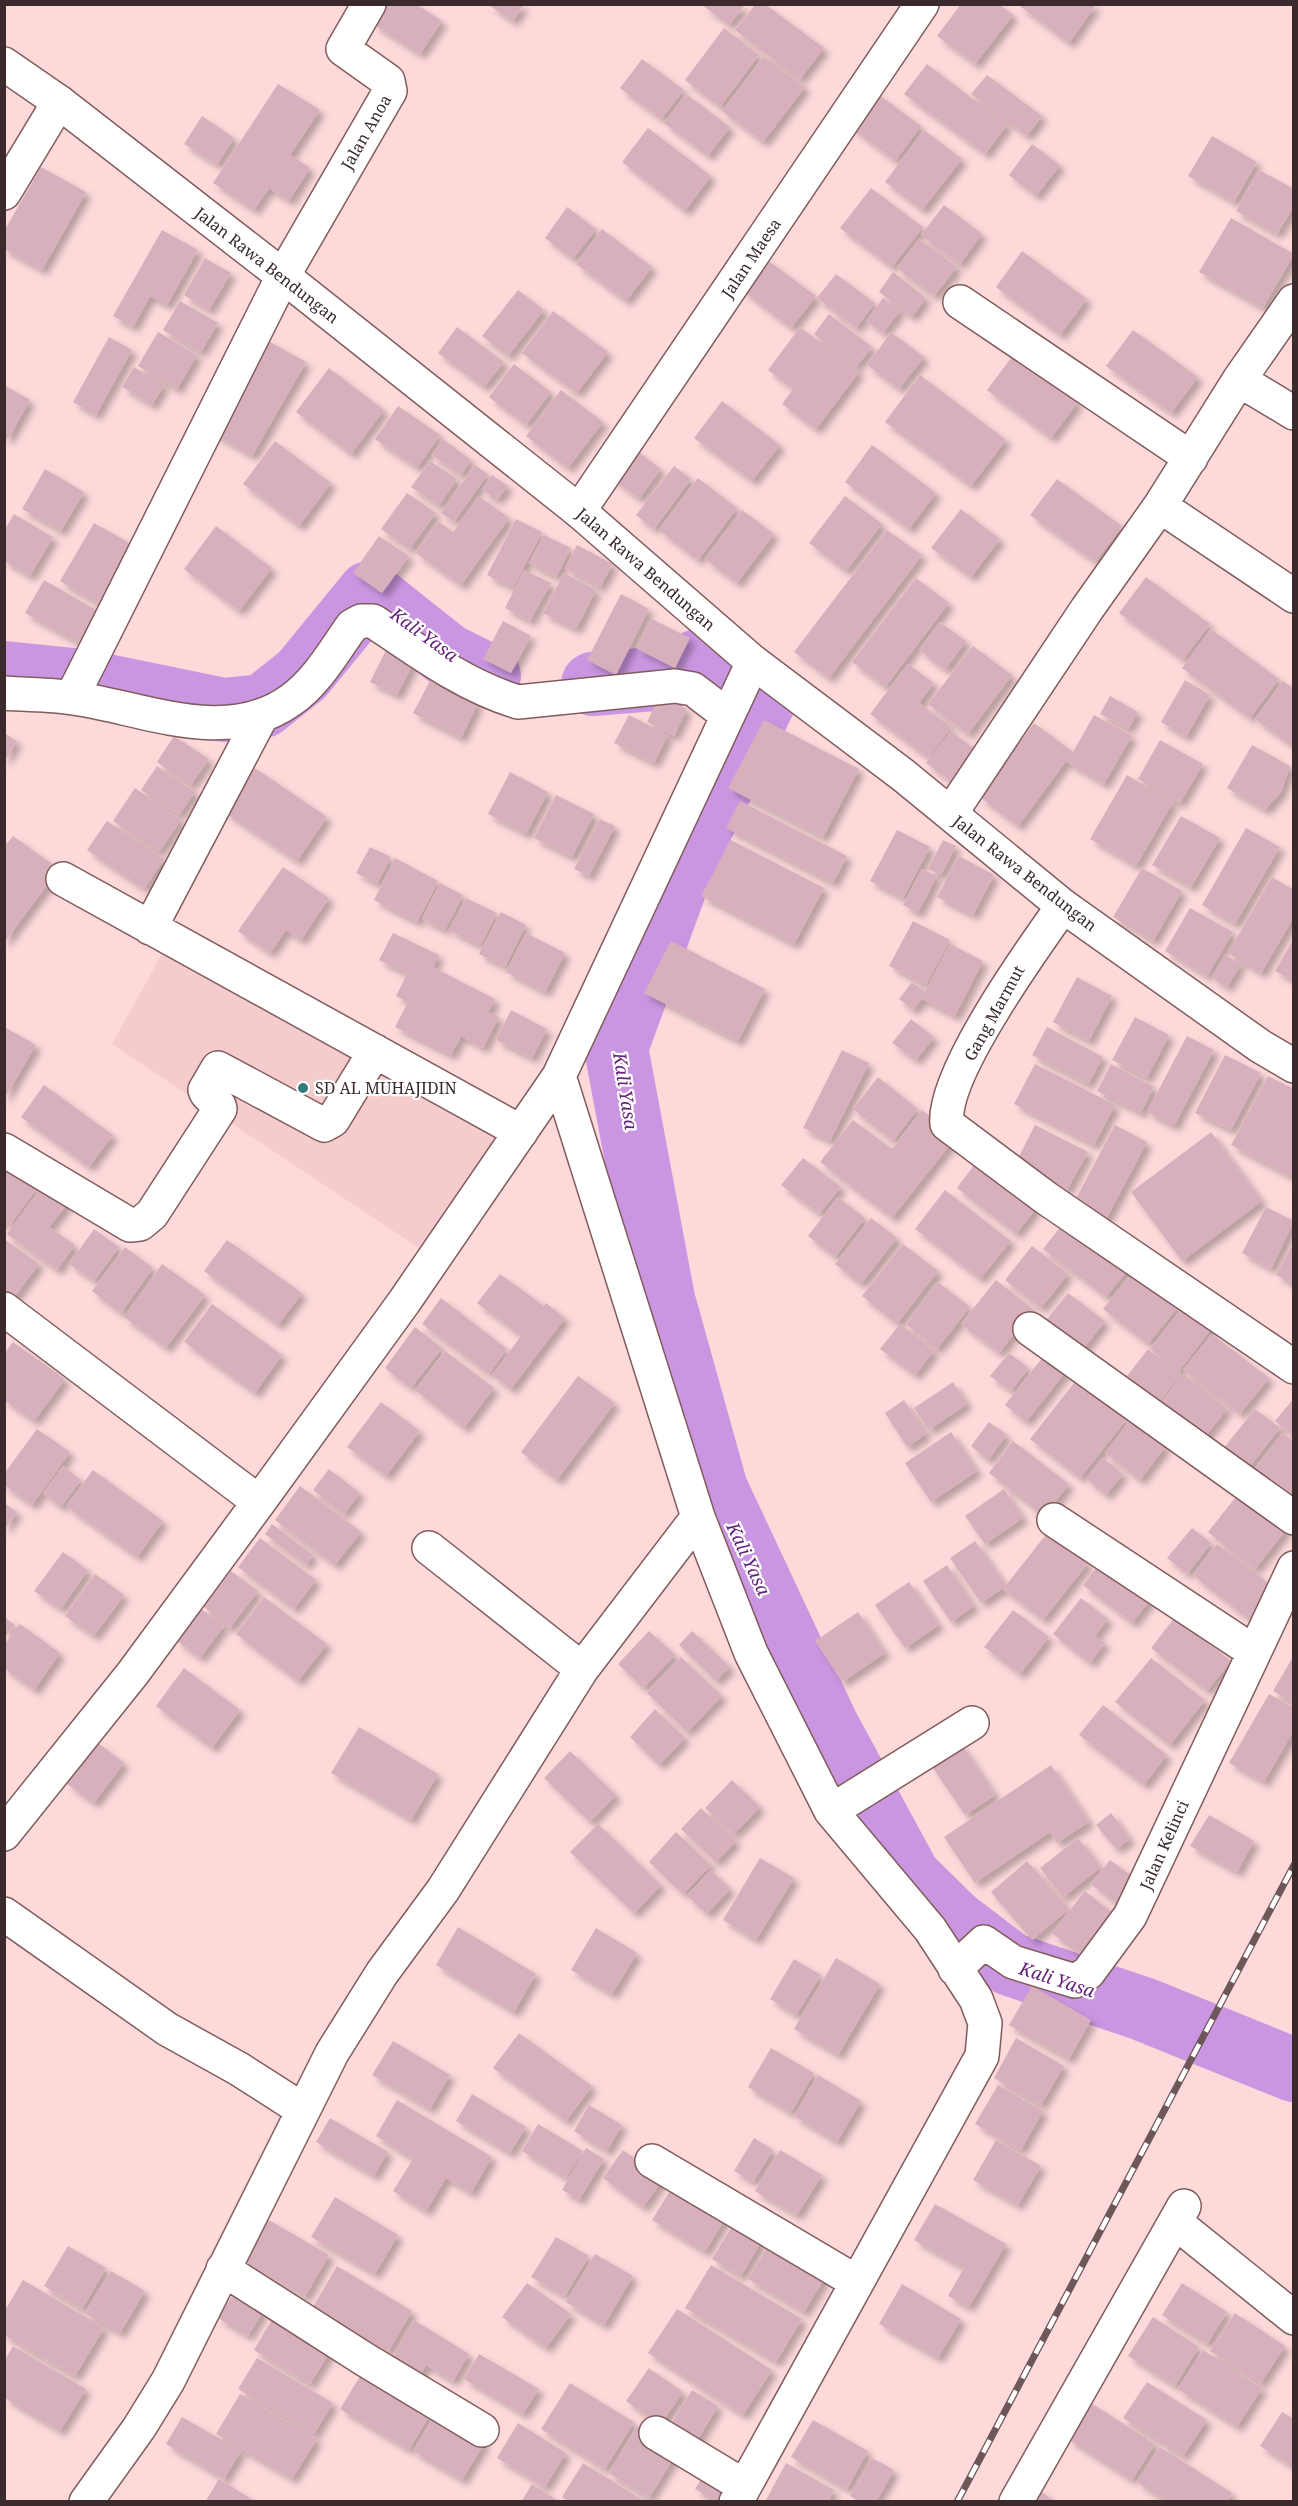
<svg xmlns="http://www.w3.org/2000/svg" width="1298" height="2506" font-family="'Noto Serif',serif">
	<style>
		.built { fill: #f5cbcd }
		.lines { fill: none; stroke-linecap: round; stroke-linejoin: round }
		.river { stroke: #cb96e1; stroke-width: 64 }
		.building { fill: #d8afbd; filter: url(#shadow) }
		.street-casing { stroke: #825c5d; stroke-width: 36 }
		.secondary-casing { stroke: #825c5d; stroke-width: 36 }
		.street { stroke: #fff; stroke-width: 33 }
		.secondary { stroke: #fff; stroke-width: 33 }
		.rail-casing { stroke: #6d5758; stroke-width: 7 }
		.rail { stroke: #fff; stroke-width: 4.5; stroke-dasharray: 14; stroke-linecap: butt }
		.poi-dot { fill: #327b7c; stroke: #fff; stroke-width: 2 }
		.labels { text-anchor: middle; stroke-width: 4.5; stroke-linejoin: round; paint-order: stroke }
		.street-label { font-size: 16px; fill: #3b2a2b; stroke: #fff }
		.poi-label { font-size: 16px; fill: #3b2a2b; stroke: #fff; text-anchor: start }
		.water-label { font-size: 18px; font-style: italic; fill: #63227a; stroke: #fff }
	</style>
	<defs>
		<filter id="shadow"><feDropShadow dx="5.5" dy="5.5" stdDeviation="3" flood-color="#0004"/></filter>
	</defs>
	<rect width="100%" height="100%" fill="#fdd9da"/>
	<path class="built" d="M163 952 513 1132 434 1258 112 1044Z"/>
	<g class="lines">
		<path class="river" d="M4 673 83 681 224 710 263 706 302 675 369 593 447 655 489 676
			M593 684 666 678 698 661 764 701 685 860 616 1048 663 1299 716 1489 827 1726 909 1877 955 1922 1010 1964 1143 2009 1294 2070"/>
	</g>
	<path class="building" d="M386 4H416L442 21 420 54 373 24Z
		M487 4H524L513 21Z
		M961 4H999L1013 15 975 64 937 36Z
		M1017 4H1093L1095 6 1069 43Z
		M702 5H745L729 25Z
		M755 5H766L824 48 800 79 735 30Z
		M724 28 759 55 720 107 685 80Z
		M764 56 805 87 763 142 722 111Z
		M642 59 684 90 661 119 620 88Z
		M927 64 1007 125 985 154 904 94Z
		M987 75 1042 116 1027 136 971 94Z
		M278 84 320 110 290 155 310 168 289 201 269 188 254 210 213 183Z
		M875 92 921 126 895 161 849 126Z
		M686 94 730 127 708 156 664 123Z
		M202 116 234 138 217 165 184 144Z
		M648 128 711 176 685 211 622 162Z
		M924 130 962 159 922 210 885 182Z
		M1212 136 1257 162 1234 202 1188 176Z
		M1032 144 1060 165 1036 196 1009 175Z
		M41 167 86 192 42 270 4 249V231Z
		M1259 170 1294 189V206L1277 234 1236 211Z
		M871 188 923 227 892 267 840 228Z
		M944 205 982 234 960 264 921 235Z
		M567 207 596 229 573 259 545 238Z
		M1231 218 1294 254 1263 308 1199 272Z
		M602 229 652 267 626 301 576 264Z
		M162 230 198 250 167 305 150 296 133 327 113 316Z
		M919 239 957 267 934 296 897 268Z
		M1022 251 1087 299 1060 335 996 287Z
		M205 258 231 273 209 310 184 295Z
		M766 259 816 296 791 328 742 290Z
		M893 272 926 298 912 317 879 292Z
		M836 274 875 303 856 328 817 298Z
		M518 290 544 310 508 356 482 336Z
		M883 298 900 311 883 333 866 321Z
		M180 301 218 323 201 352 163 330Z
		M553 311 608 352 577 393 522 353Z
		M829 314 872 347 856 367 814 334Z
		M457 327 504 362 484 387 438 353Z
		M800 327 859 372 816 429 782 404 793 389 768 370Z
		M1133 330 1198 377 1171 413 1106 366Z
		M158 332 197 355 177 389 138 366Z
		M891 332 924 357 899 389 867 365Z
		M109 337 132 350 96 415 73 402Z
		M265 339 306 362 252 456 211 432Z
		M1014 354 1078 402 1051 438 987 390Z
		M514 364 551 392 526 425 489 397Z
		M134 367 164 385 152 405 122 387Z
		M329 368 384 410 351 454 296 412Z
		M920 375 1006 440 971 486 885 422Z
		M4 385 30 400 8 439 4 437Z
		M561 390 603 422 568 468 526 436Z
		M722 401 780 445 752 481 694 438Z
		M398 406 440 435 417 468 375 439Z
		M443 439 471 460 461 475 432 455Z
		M275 441 331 483 299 526 243 484Z
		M872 445 936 493 909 529 845 482Z
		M630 446 661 469 639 499 608 475Z
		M430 461 457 479 439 506 411 487Z
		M475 465 488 474 454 522 441 513Z
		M674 466 691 479 654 529 636 515Z
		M45 469 84 492 61 531 22 509Z
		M492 475 508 486 497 500 482 490Z
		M698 478 737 508 698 560 659 530Z
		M1057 479 1122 526 1095 562 1030 515Z
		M407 493 436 513 410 549 381 529Z
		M479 496 509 518 461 585 416 553 438 521 453 532Z
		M845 496 882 524 846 571 809 543Z
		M961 509 1000 539 971 577 931 548Z
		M742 510 774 534 737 583 705 559Z
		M14 514 53 537 30 576 4 561V531Z
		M516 519 542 532 513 588 487 575Z
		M94 523 135 546 101 605 60 581Z
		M216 526 272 568 239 611 184 569Z
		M887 530 922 555 829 678 794 652Z
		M544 535 571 548 556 577 529 563Z
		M379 536 409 556 382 593 353 573Z
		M577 545 613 564 600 587 565 568Z
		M524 570 551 583 530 621 505 608Z
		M564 573 596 590 576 629 543 613Z
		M1146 577 1210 624 1183 660 1119 613Z
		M916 578 949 603 885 687 852 662Z
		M44 580 103 614 84 646 25 613Z
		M621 594 649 609 616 675 587 660Z
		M652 619 690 638 675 668 637 649Z
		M503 621 531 636 511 673 483 659Z
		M940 622 966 641 945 670 919 650Z
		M1211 629 1279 679 1250 718 1182 668Z
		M973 646 1012 675 968 734 928 704Z
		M387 648 414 662 397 695 370 682Z
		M908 664 934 683 919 703 951 727 928 758 870 714Z
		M431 679 478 703 461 738 413 713Z
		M1185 680 1210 695 1186 737 1161 722Z
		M1283 681 1294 689V747L1255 719Z
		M660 695 687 709 674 736 647 722Z
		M1110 696 1138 712 1128 729 1100 714Z
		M629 715 668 735 654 763 614 743Z
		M1094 715 1132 736 1104 784 1067 762 1070 756 1018 826 980 797 1034 723 1073 752Z
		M764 720 859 769 823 837 728 788Z
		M951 731 985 757 961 789 926 763Z
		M4 733 17 741 4 762Z
		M174 736 209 759 191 785 157 762Z
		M1160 740 1203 764 1180 803 1138 779Z
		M1252 745 1290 766 1281 792 1265 810 1227 788Z
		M157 766 195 792 179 815 141 790Z
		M255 768 327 817 297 861 224 812Z
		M510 772 548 792 526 834 488 814Z
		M1127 775 1173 802 1136 866 1090 839Z
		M135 788 181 820 159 852 113 821Z
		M556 795 594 814 572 857 534 838Z
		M740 801 847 856 833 883 726 828Z
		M1181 816 1220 838 1191 887 1152 865Z
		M600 819 615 826 589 876 574 869Z
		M107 821 164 859 144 889 87 850Z
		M1246 828 1280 847 1235 924 1202 905Z
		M897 830 930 847 903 898 870 881Z
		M13 836 59 869 4 943V847Z
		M731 840 824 888 794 944 701 896Z
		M943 840 956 846 941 875 928 869Z
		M370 847 391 857 377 884 356 873Z
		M959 856 994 875 973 915 937 897Z
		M395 858 438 881 417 922 374 900Z
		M283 867 329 898 301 940 286 930 270 953 238 931Z
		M1142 868 1182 891 1153 941 1113 917Z
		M922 869 937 876 918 913 903 905Z
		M1272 877 1294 890V917L1261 973 1228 953Z
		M440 883 463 895 445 930 422 919Z
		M466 898 497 913 480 946 449 930Z
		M1190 908 1233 932 1207 976 1165 951Z
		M501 912 526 925 505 967 479 954Z
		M913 921 950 940 926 985 889 966Z
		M393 933 439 955 433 967 495 999 488 1012 499 1017 483 1048 461 1036 451 1055 395 1027 408 1002 396 996 407 974 379 960Z
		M526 933 565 953 545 992 506 972Z
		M1294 938V981L1275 971Z
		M671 941 765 989 738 1041 644 993Z
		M950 944 983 961 955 1016 922 999 913 1010 899 999 912 982 925 992Z
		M1225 955 1241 964 1227 987 1212 978Z
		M1077 977 1112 996 1089 1041 1053 1022Z
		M511 1010 547 1029 532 1058 496 1040Z
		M1135 1017 1169 1035 1147 1078 1112 1060Z
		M911 1019 934 1037 916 1060 892 1043Z
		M1047 1027 1103 1057 1088 1084 1032 1055Z
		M6 1028 36 1045 4 1099V1030Z
		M1187 1036 1214 1050 1174 1126 1147 1112Z
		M842 1050 869 1063 830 1141 803 1128Z
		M1225 1055 1261 1073 1231 1130 1195 1113Z
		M1035 1064 1115 1105 1094 1145 1014 1104Z
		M1111 1064 1154 1087 1141 1113 1097 1091Z
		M1268 1076 1294 1089 1292 1177 1231 1145Z
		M878 1077 918 1109 893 1141 853 1109Z
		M44 1085 113 1135 89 1167 21 1117Z
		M922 1110 956 1137 892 1218 820 1162 853 1120 892 1149Z
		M1035 1125 1088 1152 1067 1190 1015 1164Z
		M1115 1125 1147 1142 1105 1221 1073 1204Z
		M1211 1132 1262 1201 1182 1261 1131 1192Z
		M803 1158 841 1187 819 1214 781 1185Z
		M977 1161 1037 1207 1016 1234 957 1188Z
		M4 1169 38 1187 4 1233Z
		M43 1185 68 1203 49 1227 75 1245 57 1270 7 1234Z
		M945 1190 1011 1241 980 1279 915 1229Z
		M838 1197 865 1218 835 1257 808 1236Z
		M1266 1207 1294 1221 1271 1269 1242 1253Z
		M1068 1217 1130 1267 1106 1297 1043 1249Z
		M871 1218 897 1238 861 1284 835 1264Z
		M94 1229 119 1247 94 1281 69 1264Z
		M4 1239 39 1264 7 1307 4 1305Z
		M227 1240 302 1293 278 1325 204 1271Z
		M1294 1241V1284L1276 1275Z
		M903 1244 938 1271 897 1324 862 1296Z
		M1032 1246 1068 1274 1041 1308 1005 1280Z
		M125 1247 153 1268 121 1313 92 1291Z
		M162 1264 205 1295 166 1348 124 1317Z
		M1133 1272 1178 1307 1148 1344 1103 1309Z
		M500 1274 544 1306 546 1303 565 1318 511 1389 492 1375 521 1336 477 1303Z
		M996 1280 1033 1309 999 1353 961 1324Z
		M938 1282 970 1307 937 1349 906 1324Z
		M1068 1293 1105 1321 1080 1353 1043 1324Z
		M441 1298 507 1349 489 1374 422 1324Z
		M1190 1298 1218 1320 1179 1371 1150 1349Z
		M212 1304 282 1355 255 1393 184 1342Z
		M900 1324 934 1351 915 1375 880 1349Z
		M415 1327 442 1348 411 1388 385 1368Z
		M1212 1334 1269 1378 1240 1414 1183 1370Z
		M13 1342 65 1379 34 1421 4 1400V1354Z
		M1148 1349 1181 1374 1152 1411 1120 1385Z
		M445 1351 494 1388 464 1428 415 1390Z
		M1009 1353 1029 1368 1011 1391 990 1376Z
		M1046 1353 1067 1370 1026 1422 1005 1405Z
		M1183 1374 1227 1409 1200 1443 1156 1409Z
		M578 1376 615 1403 557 1480 521 1452Z
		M1077 1379 1127 1419 1080 1478 1030 1439Z
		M953 1382 967 1404 929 1430 914 1408Z
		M1294 1398V1436L1275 1421Z
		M904 1400 926 1434 907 1447 885 1413Z
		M381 1402 420 1431 386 1476 347 1447Z
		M1255 1409 1280 1428 1248 1469 1223 1449Z
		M1131 1419 1166 1446 1140 1480 1105 1453Z
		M989 1422 1007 1435 988 1460 971 1446Z
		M37 1429 70 1452 32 1505 4 1485V1474Z
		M951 1432 977 1471 931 1502 905 1463Z
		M1283 1433 1294 1442V1493L1287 1502 1250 1474Z
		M1013 1441 1069 1484 1044 1516 989 1473Z
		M1103 1458 1123 1474 1106 1495 1086 1479Z
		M63 1466 81 1480 61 1507 43 1493Z
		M329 1469 360 1493 344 1514 313 1490Z
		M93 1470 163 1521 137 1557 66 1506Z
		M300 1486 361 1532 335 1565 275 1520Z
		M1004 1489 1023 1518 985 1544 965 1516Z
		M1239 1493 1286 1530 1255 1569 1208 1532Z
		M4 1503 17 1512 4 1530Z
		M272 1524 313 1555 306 1565 265 1534Z
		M1192 1528 1211 1543 1187 1574 1167 1558Z
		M1048 1532 1088 1563 1043 1620 1003 1589Z
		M260 1538 316 1580 294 1609 238 1567Z
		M975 1541 1006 1586 981 1603 950 1558Z
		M1217 1544 1276 1589 1251 1621 1193 1575Z
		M63 1552 88 1570 61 1609 34 1591Z
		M1102 1560 1151 1599 1132 1623 1083 1585Z
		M947 1565 974 1606 951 1622 923 1581Z
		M231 1571 258 1591 230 1628 204 1607Z
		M95 1574 124 1595 94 1636 65 1616Z
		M909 1582 939 1625 905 1648 875 1605Z
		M264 1597 327 1644 298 1681 236 1634Z
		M1081 1598 1108 1619 1095 1636 1105 1643 1090 1663 1053 1634Z
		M200 1608 224 1626 200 1658 176 1640Z
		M1013 1610 1049 1637 1020 1674 984 1647Z
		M858 1612 885 1653 842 1682 815 1641Z
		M4 1617 15 1625 4 1638Z
		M1175 1617 1231 1661 1207 1691 1151 1648Z
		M20 1624 60 1653 34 1690 4 1668V1645Z
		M649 1631 675 1655 643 1688 618 1664Z
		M692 1631 730 1667 716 1681 679 1645Z
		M1294 1655V1703L1273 1691Z
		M681 1657 722 1696 687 1732 647 1693Z
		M1151 1658 1205 1700 1170 1745 1115 1702Z
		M184 1668 240 1710 212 1748 156 1706Z
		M1269 1694 1294 1708V1730L1264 1782 1229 1763Z
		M1103 1705 1167 1755 1144 1785 1079 1735Z
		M655 1709 685 1738 659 1765 630 1737Z
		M359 1727 438 1774 411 1820 331 1773Z
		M98 1743 124 1763 94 1803 67 1784Z
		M961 1744 995 1795 965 1815 931 1765Z
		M570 1751 616 1795 590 1822 544 1778Z
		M1051 1765 1089 1822 1057 1843 1050 1832 975 1883 944 1837Z
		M732 1780 760 1807 734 1834 705 1808Z
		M701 1808 736 1841 716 1862 681 1829Z
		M1111 1813 1130 1839 1116 1849 1096 1825Z
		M1209 1815 1254 1841 1237 1872 1190 1846Z
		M598 1824 661 1885 634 1913 570 1852Z
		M676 1832 711 1865 683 1894 649 1862Z
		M1078 1838 1101 1867 1063 1897 1040 1868Z
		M760 1858 794 1878 756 1940 723 1920Z
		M1110 1860 1144 1885 1125 1910 1091 1884Z
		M1027 1861 1069 1909 1032 1940 991 1892Z
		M711 1870 730 1889 707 1914 687 1896Z
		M1085 1891 1118 1917 1085 1959 1052 1933Z
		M458 1927 536 1974 514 2012 436 1965Z
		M596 1928 637 1953 612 1994 571 1970Z
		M836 1958 880 1984 838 2055 794 2029Z
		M794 1959 821 1975 796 2015 770 1999Z
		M1032 1986 1091 2020 1069 2059 1009 2025Z
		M519 2033 592 2086 566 2121 493 2068Z
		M1016 2038 1064 2066 1041 2105 994 2078Z
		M393 2041 450 2075 430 2109 372 2075Z
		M771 2048 814 2073 791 2113 748 2087Z
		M818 2075 861 2101 837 2142 794 2116Z
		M998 2085 1043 2111 1021 2150 975 2124Z
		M472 2094 526 2127 510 2153 456 2121Z
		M397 2100 492 2157 471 2193 446 2178 426 2211 393 2191 413 2159 376 2136Z
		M589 2105 622 2125 607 2151 574 2131Z
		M330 2118 388 2152 374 2176 316 2142Z
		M538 2124 583 2151 566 2178 522 2151Z
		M754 2138 773 2150 753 2182 734 2171Z
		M996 2140 1041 2166 1018 2205 973 2180Z
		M586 2148 604 2159 579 2200 562 2190Z
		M623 2150 663 2179 643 2207 603 2178Z
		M780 2150 822 2175 797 2215 755 2191Z
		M676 2181 729 2212 705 2252 652 2220Z
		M335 2197 398 2235 375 2274 311 2237Z
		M935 2204 1006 2244 969 2307 948 2296 964 2268 914 2240Z
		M267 2219 329 2255 305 2297 242 2261Z
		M734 2223 762 2240 741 2276 712 2259Z
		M556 2237 589 2256 565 2296 531 2277Z
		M771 2241 827 2274 804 2312 748 2279Z
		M68 2246 106 2268 82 2309 44 2286Z
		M595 2254 633 2276 604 2325 566 2302Z
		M711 2265 802 2319 776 2362 685 2308Z
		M337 2266 412 2311 388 2352 313 2307Z
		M111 2271 145 2291 120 2333 85 2313Z
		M23 2280 104 2328 75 2376 4 2335V2312Z
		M527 2283 571 2314 546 2348 502 2317Z
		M1182 2283 1227 2312 1207 2344 1162 2315Z
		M902 2284 961 2319 938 2358 879 2324Z
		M234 2293 263 2311 248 2336 218 2318Z
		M677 2309 772 2370 743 2415 648 2353Z
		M1235 2313 1285 2346 1261 2383 1210 2351Z
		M274 2316 331 2350 310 2384 254 2350Z
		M1153 2317 1199 2347 1175 2386 1128 2356Z
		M414 2320 469 2354 453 2381 426 2365 418 2379 390 2362Z
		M13 2346 86 2389 60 2431 5 2398V2360Z
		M1203 2350 1262 2388 1237 2427 1178 2389Z
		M479 2354 539 2389 523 2414 464 2379Z
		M257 2358 333 2403 314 2434 238 2389Z
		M649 2368 683 2392 660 2425 626 2401Z
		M362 2373 430 2414 409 2450 340 2409Z
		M1147 2382 1207 2420 1183 2456 1123 2418Z
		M570 2383 634 2422 605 2469 541 2429Z
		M692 2390 718 2406 692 2449 665 2433Z
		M240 2394 317 2439 292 2479 216 2434Z
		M1091 2403 1155 2444 1132 2480 1068 2439Z
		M1282 2412 1294 2419V2467L1260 2446Z
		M436 2413 485 2442 462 2480 413 2451Z
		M182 2417 241 2451 224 2479 166 2444Z
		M813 2420 868 2451 847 2489 791 2457Z
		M518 2423 566 2453 545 2487 497 2458Z
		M637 2426 678 2451 649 2498 609 2473Z
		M1160 2447 1232 2493 1227 2502H1167L1137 2482Z
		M872 2458 894 2470 876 2502H860L850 2496Z
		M583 2463 646 2502H569L562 2497Z
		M786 2463 834 2490 828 2502 766 2500Z
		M706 2471 727 2483 716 2501 695 2489Z
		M219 2479 256 2502H205Z
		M532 2484 560 2502H521Z
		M1038 2489 1055 2502H1029Z"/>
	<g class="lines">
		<defs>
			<path id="street" d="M4 193 59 102
				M960 302 1191 458
				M1239 380 1294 413
				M1160 506 1294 596
				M579 511 922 4
				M4 693C27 695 51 694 73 698 144 708 226 747 291 700 317 682 334 651 352 626L361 621H373C419 652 465 686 518 702L675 686 693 689 727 715
				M72 697 283 276 390 91 388 81 343 49 369 4
				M951 813 1087 609 1160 506 1239 380 1294 301
				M63 879 521 1132
				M1063 906C1033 948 941 1076 947 1124L1046 1198 1294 1367
				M150 928 261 717
				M559 1076 698 1517 751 1653 831 1811 930 1929 976 1999 985 2023 982 2056 736 2502
				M4 1150 130 1225 140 1224 152 1214 220 1109C219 1100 207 1099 205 1090L218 1068 324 1125 333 1120 375 1051
				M4 1309 259 1502
				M1030 1329 1294 1518
				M1054 1520 1254 1652
				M429 1548 582 1669
				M831 1811 972 1723
				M4 1834 133 1673 259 1502 404 1302 559 1076 753 662
				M4 1914 167 2029 239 2069 303 2110
				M955 1969 984 1942 1013 1962 1075 1981 1088 1973 1130 1916 1294 1568
				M652 2161 855 2281
				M1175 2222 1294 2318
				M223 2269 364 2359 482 2430
				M656 2433 744 2486
				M86 2502 139 2428 168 2381 332 2053 382 1973 443 1890 582 1669 698 1517
				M1016 2502 1184 2206"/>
			<path id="secondary" d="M4 64 59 102 283 276 579 511 753 662 903 775 1063 906 1260 1046 1294 1066"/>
		</defs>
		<use href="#street" class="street-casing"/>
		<use href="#secondary" class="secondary-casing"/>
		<use href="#street" class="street"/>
		<use href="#secondary" class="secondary"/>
		<defs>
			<path id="rail" d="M957 2502 1294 1865"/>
		</defs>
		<use href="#rail" class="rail-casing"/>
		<use href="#rail" class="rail"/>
	</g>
	<circle class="poi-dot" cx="303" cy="1088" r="6"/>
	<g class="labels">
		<g class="street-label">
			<text transform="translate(366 132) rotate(-60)" y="6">Jalan Anoa</text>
			<text transform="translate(751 258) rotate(-56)" y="6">Jalan Maesa</text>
			<text transform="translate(267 265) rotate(38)" y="6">Jalan Rawa Bendungan</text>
			<text transform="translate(646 569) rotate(41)" y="6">Jalan Rawa Bendungan</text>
			<text transform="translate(1025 873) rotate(38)" y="6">Jalan Rawa Bendungan</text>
			<text transform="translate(994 1013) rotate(-61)" y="6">Gang Marmut</text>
			<text transform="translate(1164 1845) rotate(-66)" y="6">Jalan Kelinci</text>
		</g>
		<g class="poi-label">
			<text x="315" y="1094">SD AL MUHAJIDIN</text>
		</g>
		<g class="water-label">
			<text transform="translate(424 635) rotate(36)" y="6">Kali Yasa</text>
			<text transform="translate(625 1091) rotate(81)" y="6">Kali Yasa</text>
			<text transform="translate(748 1559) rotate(65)" y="6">Kali Yasa</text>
			<text transform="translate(1057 1980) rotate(18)" y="6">Kali Yasa</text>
		</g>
	</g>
	<rect width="1298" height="2506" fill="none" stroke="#3b2a2b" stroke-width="12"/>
</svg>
